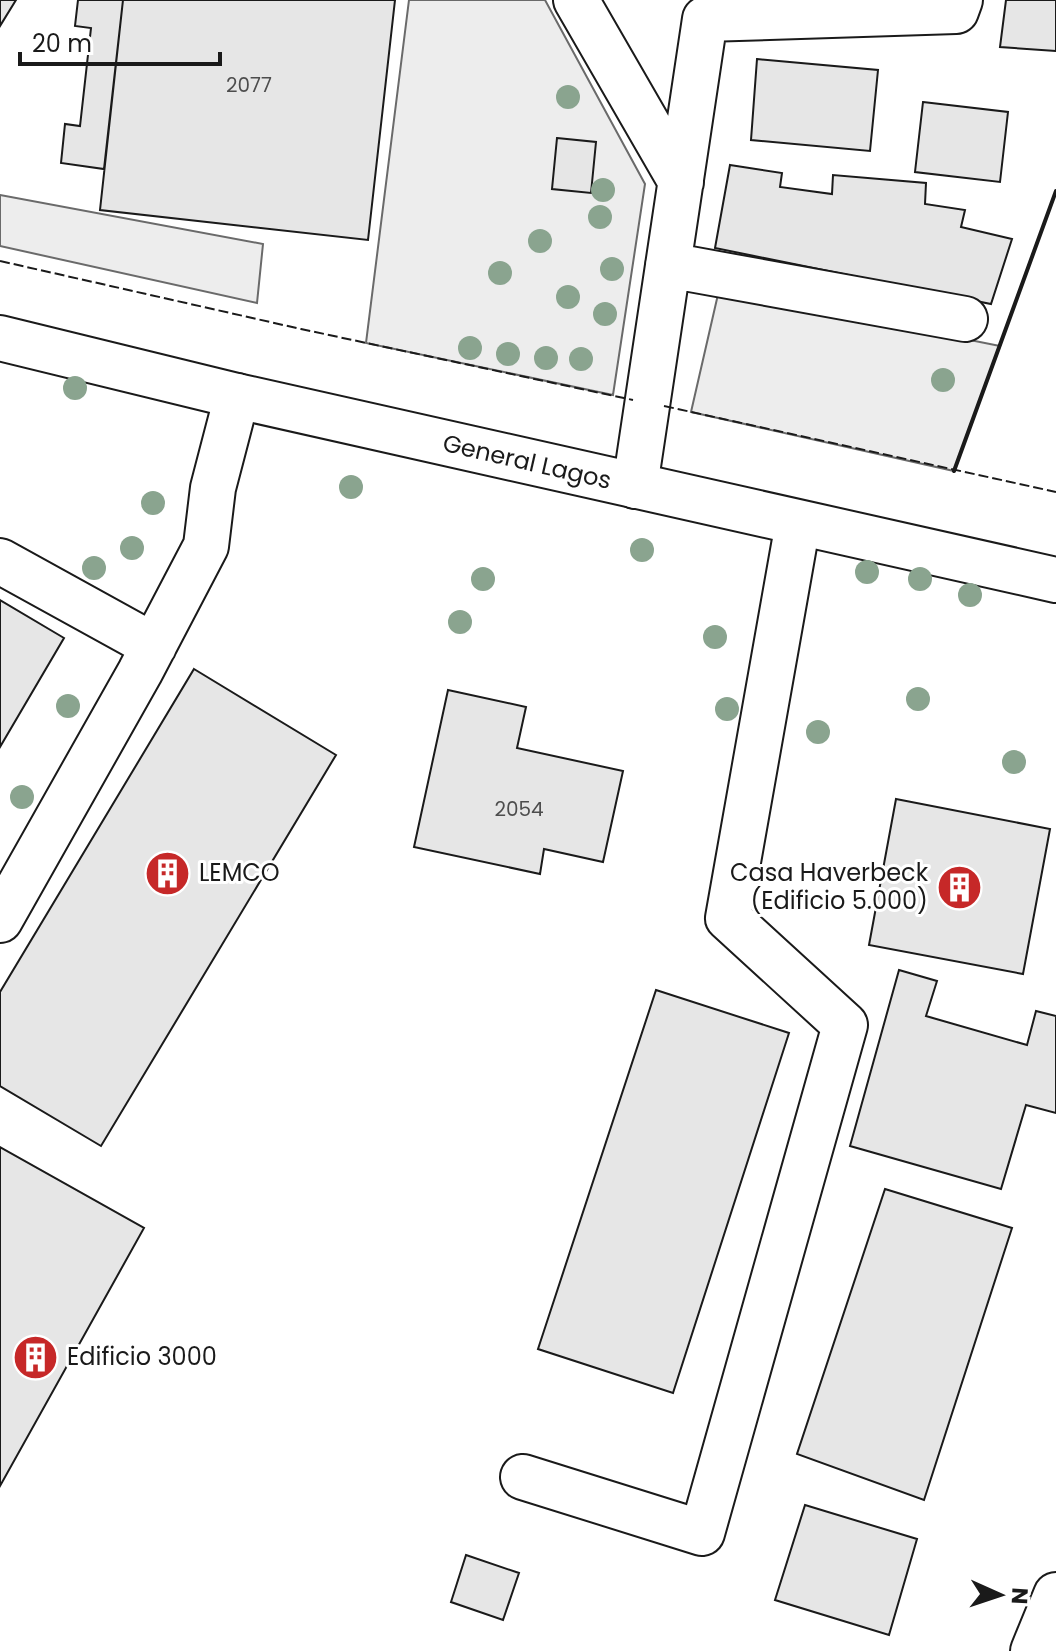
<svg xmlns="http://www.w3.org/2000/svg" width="1056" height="1651" font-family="Poppins,sans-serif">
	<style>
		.green { fill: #ededed; stroke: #6a6a6a; stroke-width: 2 }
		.building { fill: #e6e6e6; stroke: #1a1a1a; stroke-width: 2 }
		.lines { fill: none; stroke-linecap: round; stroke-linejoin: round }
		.minor-casing { stroke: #1a1a1a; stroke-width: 48 }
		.major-casing { stroke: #1a1a1a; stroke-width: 48 }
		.minor { stroke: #fff; stroke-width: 44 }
		.major { stroke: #fff; stroke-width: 44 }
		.fence { stroke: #1a1a1a; stroke-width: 2; stroke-dasharray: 10 4; stroke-linecap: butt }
		.wall { stroke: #1a1a1a; stroke-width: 4 }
		.tree { fill: #8aa48f }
		.labels { text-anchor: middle; stroke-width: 6; stroke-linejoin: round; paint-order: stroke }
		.number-label { font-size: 20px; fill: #4d4d4d }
		.street-label { font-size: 24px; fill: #1a1a1a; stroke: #fff }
		.poi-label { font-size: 24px; fill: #1a1a1a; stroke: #fff; text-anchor: start }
	</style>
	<rect width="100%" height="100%" fill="#fff"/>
	<path class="green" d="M409 0H545L645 184 613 395 366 343Z
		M0 195 263 244 257 303 0 246Z
		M719 290 1000 346 954 471 691 412Z"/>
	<path class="building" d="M0 0H16L0 26Z
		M78 0H123L104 169 61 163 65 124 80 126 91 28 75 26Z
		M123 0H395L368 240 100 210Z
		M1006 0H1056V51L1000 47Z
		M757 59 878 70 870 151 751 140Z
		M923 102 1008 112 1000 182 915 172Z
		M557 138 596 142 591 193 552 189Z
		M730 165 782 173 780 187 832 194 833 175 926 183 925 204 965 210 961 227 1012 239 991 304 715 248Z
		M0 600 64 638 0 747Z
		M194 669 336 755 101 1146 0 1086V992Z
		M448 690 526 707 517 748 623 771 603 862 544 849 540 874 414 847Z
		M896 799 1050 829 1023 974 869 945Z
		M899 970 937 981 926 1016 1027 1045 1036 1011 1056 1016V1113L1026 1105 1001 1189 850 1146Z
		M656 990 789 1033 673 1393 538 1349Z
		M0 1147 144 1228 0 1486Z
		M885 1189 1012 1228 924 1500 797 1454Z
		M805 1505 917 1539 889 1635 775 1600Z
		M466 1555 519 1573 503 1620 451 1602Z"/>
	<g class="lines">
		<defs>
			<path id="minor" d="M576 0 681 182
				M668 265 965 319
				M635 486 705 19 956 11 960 0
				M0 561 154 646
				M0 920 140 672 206 546 213 488 237 396
				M523 1477 702 1533 845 1025 728 918 798 523
				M1033 1651 1056 1595"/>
			<path id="major" d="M0 338 237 396 1056 580"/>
		</defs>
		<use href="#minor" class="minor-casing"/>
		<use href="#major" class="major-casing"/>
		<use href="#minor" class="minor"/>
		<use href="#major" class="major"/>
		<path class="fence" d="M0 261 301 329 633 400
			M664 406 1056 492"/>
		<path class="wall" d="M954 471 1056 191"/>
	</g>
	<g class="tree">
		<circle cx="568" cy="97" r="12"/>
		<circle cx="603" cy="190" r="12"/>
		<circle cx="600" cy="217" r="12"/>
		<circle cx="540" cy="241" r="12"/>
		<circle cx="612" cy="269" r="12"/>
		<circle cx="500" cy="273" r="12"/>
		<circle cx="568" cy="297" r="12"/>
		<circle cx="605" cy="314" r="12"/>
		<circle cx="470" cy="348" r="12"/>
		<circle cx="508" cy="354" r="12"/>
		<circle cx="546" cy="358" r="12"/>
		<circle cx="581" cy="359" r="12"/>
		<circle cx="943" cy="380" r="12"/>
		<circle cx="75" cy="388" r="12"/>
		<circle cx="351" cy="487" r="12"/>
		<circle cx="153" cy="503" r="12"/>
		<circle cx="132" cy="548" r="12"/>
		<circle cx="642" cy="550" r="12"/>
		<circle cx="94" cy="568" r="12"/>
		<circle cx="867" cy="572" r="12"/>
		<circle cx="483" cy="579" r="12"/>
		<circle cx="920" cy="579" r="12"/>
		<circle cx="970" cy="595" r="12"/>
		<circle cx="460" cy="622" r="12"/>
		<circle cx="715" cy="637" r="12"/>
		<circle cx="918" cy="699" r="12"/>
		<circle cx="68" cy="706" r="12"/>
		<circle cx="727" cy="709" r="12"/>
		<circle cx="818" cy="732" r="12"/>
		<circle cx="1014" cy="762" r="12"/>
		<circle cx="22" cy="797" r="12"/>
	</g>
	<defs>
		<symbol id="building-disc" viewBox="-11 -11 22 22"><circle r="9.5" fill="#c62828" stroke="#fff"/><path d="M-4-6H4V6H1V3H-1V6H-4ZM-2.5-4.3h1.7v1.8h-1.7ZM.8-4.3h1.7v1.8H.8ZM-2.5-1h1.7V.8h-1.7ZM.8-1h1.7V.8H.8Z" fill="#fff"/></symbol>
	</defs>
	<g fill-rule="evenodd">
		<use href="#building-disc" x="142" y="848" width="51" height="51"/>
		<use href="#building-disc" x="934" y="862" width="51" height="51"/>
		<use href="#building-disc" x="10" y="1332" width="51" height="51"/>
	</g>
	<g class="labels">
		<g class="number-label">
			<text x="249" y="92">2077</text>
			<text x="519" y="816">2054</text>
		</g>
		<g class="street-label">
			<text transform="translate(527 462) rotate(13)" y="8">General Lagos</text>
		</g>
		<g class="poi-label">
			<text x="199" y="881">LEMCO</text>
			<text x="928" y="881" text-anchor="end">Casa Haverbeck<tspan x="928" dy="28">(Edificio 5.000)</tspan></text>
			<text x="67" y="1365">Edificio 3000</text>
		</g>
	</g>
	<g transform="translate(1000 1595) rotate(93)" stroke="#ffffff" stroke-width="6" paint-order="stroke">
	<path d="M0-6L14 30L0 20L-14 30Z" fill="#1a1a1a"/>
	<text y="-12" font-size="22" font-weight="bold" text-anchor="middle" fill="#1a1a1a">N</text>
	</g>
	<path d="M20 52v12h200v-12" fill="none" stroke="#1a1a1a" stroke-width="4"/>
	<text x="32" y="52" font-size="24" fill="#1a1a1a" stroke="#ffffff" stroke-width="6" paint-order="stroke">20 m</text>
</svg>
